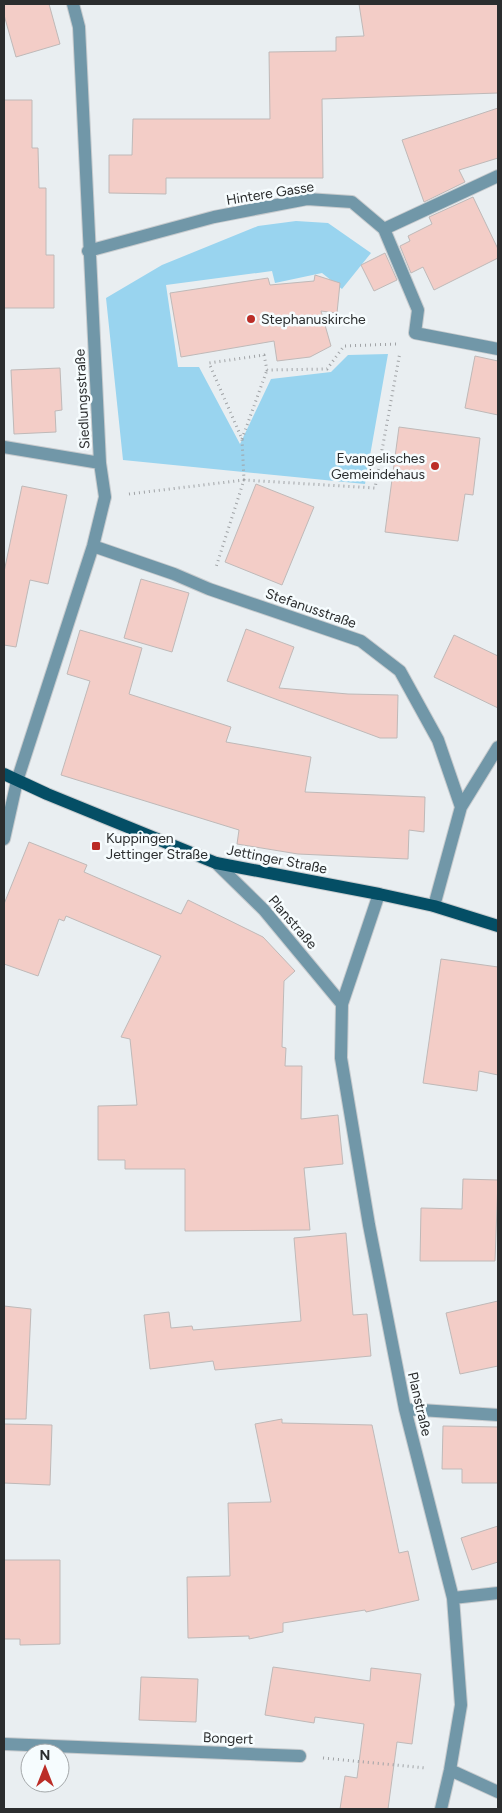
<svg xmlns="http://www.w3.org/2000/svg" width="502" height="1813" font-family="Figtree,sans-serif">
	<style>
		.green { fill: #99d4ef }
		.building { fill: #f3cdc7; stroke: #bfb9b8 }
		.lines { fill: none; stroke-linecap: round; stroke-linejoin: round }
		.minor-casing { stroke: #c7cbce; stroke-width: 14 }
		.major-casing { stroke: #c7cbce; stroke-width: 14 }
		.path { stroke: #a0a3a6; stroke-width: 3; stroke-dasharray: 1 4; stroke-linecap: butt }
		.minor { stroke: #7197a8; stroke-width: 12 }
		.major { stroke: #044e65; stroke-width: 12 }
		.poi-dot { fill: #bb2d27; stroke: #f6fcfe; stroke-width: 2 }
		.labels { text-anchor: middle; stroke-width: 5; stroke-linejoin: round; paint-order: stroke }
		.street-label { font-size: 14px; fill: #2b2d2e; stroke: #f6fcfe }
		.poi-label { font-size: 14px; fill: #2b2d2e; stroke: #f6fcfe; text-anchor: start }
	</style>
	<rect width="100%" height="100%" fill="#e9eef1"/>
	<path class="green" d="M296 221 328 223 371 253 342 289 322 273 275 283 272 271 166 285 178 367H199L240 444 271 379 331 372 348 355 388 354 365 484 123 460 106 298 162 265 258 226Z"/>
	<path class="building" d="M4 4H49L60 44 16 57 4 15Z
		M359 4H498V93L322 99 323 178H166V194L109 193V155H132L133 119H270L269 52 336 51V37L364 36Z
		M4 100H32V148H38L39 188H46V255H54V308H4Z
		M498 108V158L459 170 465 182 424 202 402 140Z
		M473 197 498 249V258L434 290 423 267 411 273 400 246 410 241 408 236 432 224 429 217Z
		M385 253 397 280 374 291 361 265Z
		M315 275 340 283 337 313 321 311 331 346 310 357 277 361 274 341 181 357 170 293 268 278 270 285 314 281Z
		M475 356 498 361V415L465 408Z
		M60 368 62 410 55 411 56 432 14 434 11 370Z
		M399 427 480 438 473 495 465 494 458 541 385 532Z
		M256 484 314 507 282 585 225 562Z
		M22 486 67 495 48 584 30 580 16 647 4 645V572Z
		M141 579 189 593 172 652 124 638Z
		M246 629 294 647 279 688 348 694 398 695 397 738H380L227 681Z
		M80 630 142 648 129 694 231 727 226 742 311 757 305 792 425 797 424 832 409 830 408 859 298 854 237 844 239 830 61 775 90 681 67 674Z
		M454 635 498 656V708L434 677Z
		M29 842 87 865 84 872 181 914 188 900 263 937 295 971 284 981 282 1047 286 1048 285 1066H302L301 1119 338 1115 343 1164 304 1168 310 1230 185 1231V1169H125V1160H98V1106L137 1105 130 1039 121 1037 161 956 66 916 64 921 59 919 38 976 4 964V904Z
		M441 959 498 967V1075L479 1071 477 1091 423 1083Z
		M463 1179 498 1180 495 1261H420L421 1208 462 1209Z
		M346 1233 353 1315 367 1314 371 1356 215 1370 213 1361 150 1369 144 1315 169 1312 171 1328 192 1326 193 1330 301 1321 294 1238Z
		M498 1301V1366L460 1374 446 1313Z
		M4 1306 31 1309 26 1419H4Z
		M282 1419V1423L372 1425 399 1553 408 1551 419 1600 366 1612 365 1610 283 1623V1632L249 1639V1636L188 1638 187 1577 230 1576 228 1503 271 1502 255 1424Z
		M4 1424 52 1425 50 1485 4 1483Z
		M443 1426 498 1427V1483H462V1469H442Z
		M498 1526V1562L472 1570 461 1538Z
		M4 1560H60V1644L20 1645V1639H4Z
		M273 1667 370 1681 371 1668 421 1674 412 1744 397 1742 388 1809H340L345 1776 357 1778 364 1724 315 1717 314 1723 265 1715Z
		M141 1677 198 1679 196 1722 139 1720Z"/>
	<g class="lines">
		<defs>
			<path id="minor" d="M384 229 418 310 415 333 498 349
				M88 251 214 217 307 199 352 202 384 229 498 176
				M4 447 100 463
				M93 546 174 574 209 589 361 641 400 671 438 740 461 807
				M4 839 17 781 93 546 105 497 100 463 79 27 73 4
				M216 863 264 910 342 1004
				M379 894 342 1004 341 1058 369 1225 405 1409 453 1598 461 1705 450 1770 441 1809
				M434 906 461 807 498 747
				M405 1409 498 1415
				M453 1598 498 1593
				M4 1744 300 1756
				M450 1770 498 1792"/>
			<path id="major" d="M4 774 47 794 216 863 379 894 434 906 498 926"/>
		</defs>
		<use href="#minor" class="minor-casing"/>
		<use href="#major" class="major-casing"/>
		<path class="path" d="M396 344 344 346 327 369 267 370 264 355 209 363 242 439 244 480 375 488 400 352
			M242 439 267 370
			M129 494 244 480 216 567
			M323 1758 426 1768"/>
		<use href="#minor" class="minor"/>
		<use href="#major" class="major"/>
	</g>
	<g class="poi-dot">
		<circle cx="251" cy="319" r="5"/>
		<circle cx="435" cy="466" r="5"/>
		<rect x="91" y="841" width="10" height="10" rx="2.5"/>
	</g>
	<g class="labels">
		<g class="street-label">
			<text transform="translate(270 193) rotate(-9)" y="5">Hintere Gasse</text>
			<text transform="translate(82 399) rotate(-93)" y="5">Siedlungsstraße</text>
			<text transform="translate(311 608) rotate(19)" y="5">Stefanusstraße</text>
			<text transform="translate(277 859) rotate(11)" y="5">Jettinger Straße</text>
			<text transform="translate(293 922) rotate(49)" y="5">Planstraße</text>
			<text transform="translate(420 1404) rotate(77)" y="5">Planstraße</text>
			<text transform="translate(228 1738) rotate(2)" y="5">Bongert</text>
		</g>
		<g class="poi-label">
			<text x="261" y="324">Stephanuskirche</text>
			<text x="425" y="463" text-anchor="end">Evangelisches<tspan x="425" dy="16">Gemeindehaus</tspan></text>
			<text x="106" y="843">Kuppingen<tspan x="106" dy="16">Jettinger Straße</tspan></text>
		</g>
	</g>
	<rect width="502" height="1813" fill="none" stroke="#2b2d2e" stroke-width="10"/>
	<g transform="translate(45 1768)"><circle r="24" fill="#f6fcfe" stroke="#a5a9ab"/>
	<path d="M0-4L9 19L0 12L-9 19Z" fill="#bb2d27"/>
	<text y="-8" font-size="14" font-weight="bold" text-anchor="middle" fill="#2b2d2e">N</text>
	</g>
</svg>
